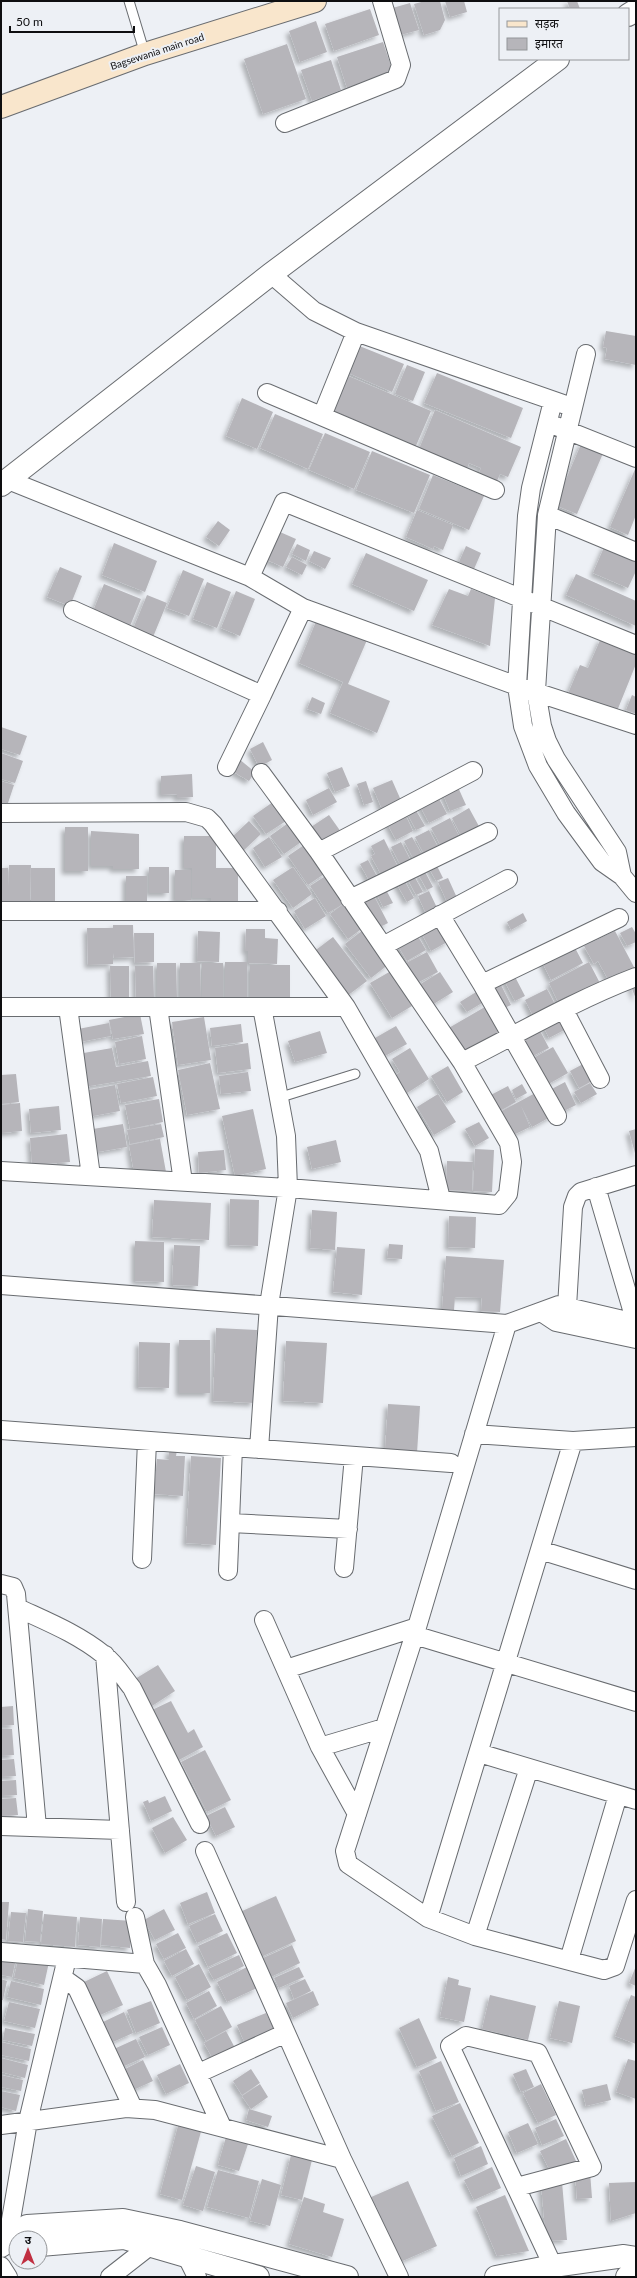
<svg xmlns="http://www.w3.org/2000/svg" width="637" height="2278" font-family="Lato,'Noto Sans Devanagari',sans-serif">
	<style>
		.building { fill: #b6b5ba; filter: url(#shadow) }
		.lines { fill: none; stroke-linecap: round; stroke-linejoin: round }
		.service-casing { stroke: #696c70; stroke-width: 11 }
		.minor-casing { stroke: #696c70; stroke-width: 20 }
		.tertiary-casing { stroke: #696c70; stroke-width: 24 }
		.secondary-casing { stroke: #696c70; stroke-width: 24 }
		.service { stroke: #fff; stroke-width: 9 }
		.minor { stroke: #fff; stroke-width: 18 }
		.tertiary { stroke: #fff; stroke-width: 22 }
		.secondary { stroke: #f9e6cc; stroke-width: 22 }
		.labels { text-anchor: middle; stroke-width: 4; stroke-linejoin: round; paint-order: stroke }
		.street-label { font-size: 10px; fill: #0e0e10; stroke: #edf0f5 }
	</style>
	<defs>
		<filter id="shadow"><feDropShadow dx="-3.5" dy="3.5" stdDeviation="2" flood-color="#0004"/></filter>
	</defs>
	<rect width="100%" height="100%" fill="#edf0f5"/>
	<path class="building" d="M425 1H440L445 20 440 30 424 35 414 4Z
		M445 1H464L467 12 450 17Z
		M567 1H577L580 9H570Z
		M410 3 419 30 397 36 389 9Z
		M370 9 379 35 334 51 325 24Z
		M316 21 327 52 300 62 289 31Z
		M383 42 393 72 347 88 337 57Z
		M287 44 306 99 263 114 244 59Z
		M331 60 341 90 312 101 301 70Z
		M606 331 636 336V365L605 359 607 348 603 347Z
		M357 345 404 364 392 392 346 372Z
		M407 365 425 372 413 401 395 394Z
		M437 373 523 408 511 438 424 403Z
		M346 375 431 411 415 448 350 425 353 419 340 414 338 419 328 415Z
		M242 398 273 412 257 449 226 436Z
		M435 410 521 447 508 477 500 474 497 481 479 473 481 468 469 463 467 469 419 449Z
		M275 414 323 434 308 469 260 448Z
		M325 433 370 452 354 489 309 470Z
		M582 442 604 451 577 514 555 505Z
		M372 451 430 475 414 513 356 490Z
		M636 467V515L628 535 610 527Z
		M433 475 484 496 469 530 419 509Z
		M417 510 453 525 443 550 434 546 433 549 406 537Z
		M218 521 230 530 219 546 206 537Z
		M280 532 296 539 283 567 267 560Z
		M114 543 157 561 145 592 102 575Z
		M297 544 310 550 306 561 292 554Z
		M605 545 626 554 625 557 636 562V571L628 588 593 573Z
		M466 546 481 553 474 569 459 562Z
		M314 551 331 558 325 569 309 561Z
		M366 553 428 580 414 611 352 584Z
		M292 557 307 565 302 575 286 567Z
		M60 567 82 576 70 606 47 597Z
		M183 570 204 579 189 616 167 608Z
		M576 574 636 601V626L566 595Z
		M207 582 231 592 217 628 193 619Z
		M104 584 141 599 128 631 91 616Z
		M449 589 468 596 471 589 495 598 490 646 432 625Z
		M236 591 255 599 240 636 221 628Z
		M147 595 167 603 153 637 133 629Z
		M317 619 367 640 348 684 390 701 377 733 330 713 343 682 299 663Z
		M601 638 636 652V664L615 716 567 696 580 665 588 668Z
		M632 695 636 697V714L626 710Z
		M312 697 325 703 321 714 307 709Z
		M1 727 27 736 20 755 1 749Z
		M263 742 272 760 259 767 250 749Z
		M1 753 23 761 15 783 1 779Z
		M239 759 255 772 249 781 232 771Z
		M342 767 350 786 335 792 327 773Z
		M192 774 193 797 177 798V794L161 795V776Z
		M392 780 403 805 384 814 373 788Z
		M1 781 14 785 7 806 1 804Z
		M366 781 373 802 364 805 357 784Z
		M457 785 466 805 450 811 442 792Z
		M329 788 337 802 313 815 306 800Z
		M436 793 447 814 429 823 418 802Z
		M273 802 286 821 266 834 253 816Z
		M414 807 425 826 416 830 406 811Z
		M469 808 481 830 463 839 452 818Z
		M404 812 413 831 396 840 386 821Z
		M329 815 341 832 322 844 311 827Z
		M450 818 460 838 442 848 431 828Z
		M249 821 261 834 242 852 230 839Z
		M291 821 304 840 284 854 270 836Z
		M65 827H88V871H65Z
		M429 830 438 847 424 854 415 837Z
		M91 831 139 834V869H113V866H91Z
		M184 836H216V868H184Z
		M269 837 282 857 265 867 253 848Z
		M412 837 424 858 415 862 404 841Z
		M384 839 400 871 384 880 371 856 375 854 371 846Z
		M401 842 412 863 402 868 391 847Z
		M307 843 327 872 308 885 288 856Z
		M368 860 379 880 371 884 360 864Z
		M435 862 443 878 436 881 428 866Z
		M9 865H31L30 901 1 902V868H8V887Z
		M149 867H169V893H149Z
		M293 867 312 894 293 908 273 880Z
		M31 868H55V906H31Z
		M192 868H238V909H211V898H192Z
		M175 870H191V900H175Z
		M424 870 433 887 427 890 418 874Z
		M413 874 423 892 416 895 407 878Z
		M327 875 345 903 328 913 310 886Z
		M126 876H147V903H126Z
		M402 876 414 898 407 902 395 881Z
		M448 878 458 900 448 904 438 882Z
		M383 884 393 903 383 907 374 889Z
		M429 891 439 912 428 918 418 896Z
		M372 892 388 923 376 929 360 898Z
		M315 898 326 916 305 929 294 911Z
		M346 902 364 927 348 939 330 914Z
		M523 913 527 921 511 930 507 922Z
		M437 920 449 941 431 951 420 930Z
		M113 925H133L134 957 114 958 113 953V964L88 965 87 928H113Z
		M632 927 636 934V942L627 946 620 933Z
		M246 929H265V938L278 939 277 964 248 963V951H245Z
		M363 930 389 964 371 978 345 944Z
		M198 931 220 932 219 962 197 961Z
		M615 931 635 969 610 983 598 961 594 964 584 946Z
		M134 933H154V962L135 963Z
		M416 933 426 950 407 961 397 944Z
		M333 937 367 981 347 996 312 953Z
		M573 944 583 963 551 980 541 960Z
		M427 952 438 972 417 983 406 963Z
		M225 962H247V999L225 1000Z
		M589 962 601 985 560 1006 549 983Z
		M157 963H176L177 998H157Z
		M180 963H200L201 997H180Z
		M202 963H223V998H202Z
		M250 965H290V1001H250Z
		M110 966H129V1001L111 1002Z
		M135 966H153L154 998H136Z
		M391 971 412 1006 392 1018 370 983Z
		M440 972 453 992 432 1005 419 985Z
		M513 973 525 996 515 1001 503 978Z
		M636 982V999L630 984Z
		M501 985 511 1005 500 1010 490 990Z
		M481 989 487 1000 467 1012 460 1002Z
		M547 989 557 1008 535 1020 525 1000Z
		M490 1004 506 1031 462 1056 447 1029Z
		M140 1014 144 1034 113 1039 109 1020Z
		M565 1016 570 1027 549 1038 543 1026Z
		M204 1017 211 1060 178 1065 172 1022Z
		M109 1023 111 1036 75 1043 73 1030Z
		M241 1024 243 1042 212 1046 210 1028Z
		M396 1026 407 1044 385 1056 375 1038Z
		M539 1029 549 1048 529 1058 519 1039Z
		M320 1031 327 1053 295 1062 288 1041Z
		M142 1036 146 1059 119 1064 115 1042Z
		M248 1043 251 1069 218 1073 215 1048Z
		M553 1047 568 1073 545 1086 530 1060Z
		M112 1048 116 1067 148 1061 151 1076 84 1087 78 1054Z
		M410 1048 429 1079 407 1093 396 1075 400 1072 392 1059Z
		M210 1063 220 1109 187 1115 178 1070Z
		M585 1063 594 1080 579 1088 570 1071Z
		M448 1066 463 1092 447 1102 431 1076Z
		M248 1072 251 1091 221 1094 219 1076Z
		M16 1074 19 1102 1 1104V1075Z
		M153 1077 157 1096 121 1103 117 1084Z
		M565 1082 576 1105 560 1113 548 1091Z
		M590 1083 597 1094 581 1103 574 1092Z
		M522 1084 527 1093 516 1099 512 1090Z
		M115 1085 120 1111 88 1117 83 1091Z
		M508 1086 516 1102 496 1113 487 1097Z
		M541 1090 554 1115 532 1127 521 1106 530 1127 509 1137 498 1113Z
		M438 1094 456 1122 434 1135 417 1107Z
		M159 1099 163 1122 130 1129 125 1105Z
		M20 1103 22 1131 1 1133V1105Z
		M59 1106 61 1130 31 1133 29 1109Z
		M253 1109 266 1169 235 1176 222 1116Z
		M479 1122 489 1138 475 1146 465 1129Z
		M123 1124 127 1147 98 1152 93 1129Z
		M161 1124 164 1137 130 1144 127 1130Z
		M636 1129V1157L629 1131Z
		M67 1134 70 1162 32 1165 30 1138Z
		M160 1139 166 1172 135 1178 129 1145Z
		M336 1140 341 1162 312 1169 307 1147Z
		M475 1149 494 1150 492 1192 473 1191Z
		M224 1150 226 1170 199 1173 198 1152Z
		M447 1161 473 1162 472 1191 446 1190Z
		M230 1199 259 1200 258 1246 229 1245Z
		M154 1200 211 1203 209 1240 152 1237Z
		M312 1210 337 1212 335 1250 310 1248Z
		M449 1216 476 1217 475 1248 448 1247Z
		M135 1241 164 1242V1282L135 1281Z
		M389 1244 403 1245 402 1259 387 1258Z
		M174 1245 200 1246 198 1286 172 1285Z
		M337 1247 365 1249 362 1295 333 1292Z
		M446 1256 504 1260 500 1312 481 1311 482 1298 455 1297 454 1310 442 1309Z
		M216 1328 257 1330 254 1403 213 1401Z
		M179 1340H210V1393H179Z
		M286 1341 327 1343 323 1403 283 1401Z
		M139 1342 170 1343 169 1388 138 1387Z
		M388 1404 420 1406 417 1453 385 1450Z
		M169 1450H177L176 1456H185L183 1496 154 1494 157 1459 169 1460Z
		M191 1456 221 1458 216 1545 186 1543Z
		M158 1665 175 1691 152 1706 135 1679Z
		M171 1701 188 1733 194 1729 203 1747 177 1761 150 1711Z
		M13 1706 14 1725 1 1726V1707Z
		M1 1729H12L14 1755 1 1756Z
		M205 1750 231 1800 207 1812 181 1762Z
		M14 1759 16 1776 1 1777V1760Z
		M16 1780 17 1795 1 1796V1781Z
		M165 1796 172 1811 151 1821 143 1802 148 1800 149 1803Z
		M16 1798 18 1815 1 1816V1799Z
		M225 1807 235 1827 216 1836 206 1816Z
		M173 1817 187 1840 165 1853 152 1828Z
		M207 1892 215 1913 188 1924 180 1903Z
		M276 1896 296 1941 261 1957 240 1912Z
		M1 1902H9L6 1940 1 1939Z
		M28 1909 43 1911 40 1942 25 1941Z
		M164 1909 175 1930 155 1940 144 1920Z
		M11 1912 26 1913 23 1942 8 1941Z
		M44 1914 77 1917 75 1947 41 1944Z
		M215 1914 223 1931 197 1943 189 1926Z
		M80 1917 102 1919 100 1947 78 1945Z
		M103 1919 132 1921 130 1948 101 1945Z
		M178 1933 186 1948 164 1959 156 1944Z
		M227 1933 237 1953 208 1967 198 1946Z
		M292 1945 300 1963 271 1977 263 1958Z
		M186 1949 194 1964 172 1976 164 1961Z
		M19 1955 49 1962 44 1985 14 1978Z
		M239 1955 244 1966 214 1980 208 1969Z
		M1 1956 16 1959 12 1977 1 1975Z
		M199 1964 211 1987 187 2000 175 1977Z
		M636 1966V1986L629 1983Z
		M247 1967 257 1988 227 2002 217 1982Z
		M299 1967 304 1977 279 1988 274 1978Z
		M107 1971 123 2005 98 2016 82 1983Z
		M448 1977 459 1980 458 1985 471 1988 464 2022 440 2017Z
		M1 1979 7 1981 3 2000H1Z
		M305 1979 311 1991 294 1999 289 1986Z
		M11 1981 44 1989 41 2005 7 1997Z
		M209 1991 217 2006 194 2019 186 2003Z
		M313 1991 319 2005 293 2018 286 2003Z
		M490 1995 536 2006 528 2040 482 2029Z
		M631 1995 636 1997V2044L615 2036Z
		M151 2001 160 2023 136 2033 127 2010Z
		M559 2001 580 2006 572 2043 550 2038Z
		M9 2002 40 2009 35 2028 4 2021Z
		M221 2006 232 2027 206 2041 195 2020Z
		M124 2012 133 2033 113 2042 103 2022Z
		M266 2013 276 2033 246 2046 237 2025Z
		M419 2018 437 2058 417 2067 399 2028Z
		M162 2027 170 2045 148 2055 139 2037Z
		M5 2028 35 2034 32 2046 3 2040Z
		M226 2031 235 2048 213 2059 204 2043Z
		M136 2039 145 2057 122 2067 114 2049Z
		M1 2042 31 2049 29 2061 1 2055Z
		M1 2058 28 2065 25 2078 1 2072Z
		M628 2059 636 2061V2099L616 2092Z
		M143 2060 153 2081 129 2092 119 2072Z
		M441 2061 459 2102 436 2111 419 2071Z
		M180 2064 189 2083 166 2094 157 2075Z
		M251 2069 260 2083 242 2095 233 2081Z
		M526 2069 534 2087 521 2092 513 2074Z
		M1 2075 23 2080 21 2091 1 2087Z
		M260 2084 268 2097 251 2109 242 2096Z
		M541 2084 556 2115 538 2123 523 2093Z
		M607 2084 611 2100 586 2106 582 2090Z
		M1 2091 20 2095 16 2111 1 2107Z
		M460 2103 479 2143 452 2156 432 2116Z
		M249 2109 272 2116 268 2127 246 2120Z
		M556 2119 564 2136 542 2145 535 2128Z
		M179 2122 202 2128 182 2200 160 2194Z
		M528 2123 538 2144 517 2153 508 2132Z
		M226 2137 248 2144 239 2171 218 2165Z
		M566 2139 576 2161 551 2173 540 2151Z
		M481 2146 488 2164 461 2176 454 2158Z
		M291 2155 312 2160 302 2200 281 2195Z
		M196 2166 215 2172 203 2211 183 2205Z
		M492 2167 501 2188 474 2200 464 2180Z
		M218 2170 259 2181 249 2218 207 2207Z
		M590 2172 592 2198 577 2199 575 2173Z
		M262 2179 281 2185 270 2226 250 2221Z
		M408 2181 437 2246 398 2263 376 2206 373 2207 369 2198Z
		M562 2182 567 2240 546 2241 541 2184Z
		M636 2182V2213L611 2221 609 2183Z
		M505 2195 529 2251 497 2256 476 2207Z
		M304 2197 325 2204 323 2212 344 2219 332 2257 289 2244Z"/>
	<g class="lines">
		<defs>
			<path id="service" d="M129 1 145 54
				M278 1098 355 1074"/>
			<path id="minor" d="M285 123 396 79 401 65 382 1
				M271 274 314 311 356 332 563 404
				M586 354 547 515 536 691 542 726 547 741 556 759 617 852 622 876
				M267 393 495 490
				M553 401 531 488 527 516 517 686 523 726 538 766 566 813 602 862 622 876 636 893
				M322 416 356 332
				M556 426 636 458
				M8 480 250 577 303 608 517 686 636 725
				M547 515 636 552
				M250 577 284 502 636 645
				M73 610 262 695 303 608
				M227 767 262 695
				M1 813 186 812 207 818 213 824 346 1007 429 1151 441 1199
				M319 852 473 771
				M350 899 488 832
				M1 911H278
				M440 915 482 984 557 1116
				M383 946 508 879
				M482 984 619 918
				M1 1007H346
				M68 1007 91 1176
				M158 1007 183 1182
				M564 1010 600 1079
				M462 1062C519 1033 576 1000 636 977
				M1 1171 288 1188 499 1205 508 1194 512 1162 509 1143 462 1062 319 852 261 773
				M596 1187 636 1323
				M1 1285 507 1324 559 1305 636 1323
				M567 1307 573 1207 577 1196 581 1192 636 1175
				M541 1312 556 1322 636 1339
				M507 1324 417 1627 345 1851 348 1864 428 1918 475 1936 604 1970 615 1966 636 1900
				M1 1430 451 1463
				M474 1434 573 1441 636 1437
				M259 1449 269 1305 288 1188 286 1136 262 1007
				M230 1523 348 1529
				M540 1550 636 1580
				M142 1559 147 1441
				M344 1568 354 1456
				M228 1571 233 1447
				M1 1584 13 1587 16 1594 37 1827
				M18 1608C48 1622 78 1634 104 1655 116 1664 123 1677 132 1688L200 1824
				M264 1620 320 1747 357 1814
				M414 1635 636 1702
				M105 1655 126 1902
				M286 1669 417 1627
				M320 1747 384 1728
				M479 1753 636 1800
				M1 1826 120 1830
				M205 1851 342 2159 399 2277
				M135 1917 145 1964
				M428 1918 573 1441
				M475 1936 529 1768
				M1 1952 145 1964 157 1985 222 2127
				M569 1960 618 1795
				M63 1978 77 1988 133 2108
				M199 2073 286 2033
				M1 2125 126 2108 155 2110 342 2159
				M517 2187 592 2167 538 2053 466 2036 450 2046 553 2266
				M7 2243 28 2121 67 1958
				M186 2255 197 2277
				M1 2266 8 2277
				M110 2277 151 2245"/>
			<path id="tertiary" d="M628 15 636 10
				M1 485 271 274 558 59
				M40 2245 124 2238 258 2277
				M1 2246 27 2226 123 2220 180 2232 347 2277
				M496 2277 553 2266 624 2256 636 2258
				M627 2277 636 2274"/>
			<path id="secondary" d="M1 107 145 54 315 1"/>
		</defs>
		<use href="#service" class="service-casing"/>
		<use href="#minor" class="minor-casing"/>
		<use href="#tertiary" class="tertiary-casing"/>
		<use href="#secondary" class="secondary-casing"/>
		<use href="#service" class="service"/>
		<use href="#minor" class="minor"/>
		<use href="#tertiary" class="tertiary"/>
		<use href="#secondary" class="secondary"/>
	</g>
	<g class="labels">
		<g class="street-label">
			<text transform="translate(157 51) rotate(-18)" y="4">Bagsewania main road</text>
		</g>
	</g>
	<rect width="637" height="2278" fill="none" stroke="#0e0e10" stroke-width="4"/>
	<rect x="499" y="8" width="130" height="52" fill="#edf0f5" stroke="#949699"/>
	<rect x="507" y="21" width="20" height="6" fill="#f9e6cc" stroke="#949699"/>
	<text x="535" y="28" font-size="12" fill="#0e0e10">सड़क</text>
	<rect x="507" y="38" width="20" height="12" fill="#b6b5ba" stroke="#949699"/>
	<text x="535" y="48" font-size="12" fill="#0e0e10">इमारत</text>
	<g transform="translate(28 2250)"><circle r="19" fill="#edf0f5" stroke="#949699"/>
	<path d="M0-3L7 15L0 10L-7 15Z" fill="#c02f41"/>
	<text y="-6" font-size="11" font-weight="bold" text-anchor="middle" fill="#0e0e10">उ</text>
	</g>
	<path d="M10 26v6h124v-6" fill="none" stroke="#0e0e10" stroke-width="2"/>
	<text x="16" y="26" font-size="12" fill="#0e0e10" stroke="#edf0f5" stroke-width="3" paint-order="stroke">50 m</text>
</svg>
